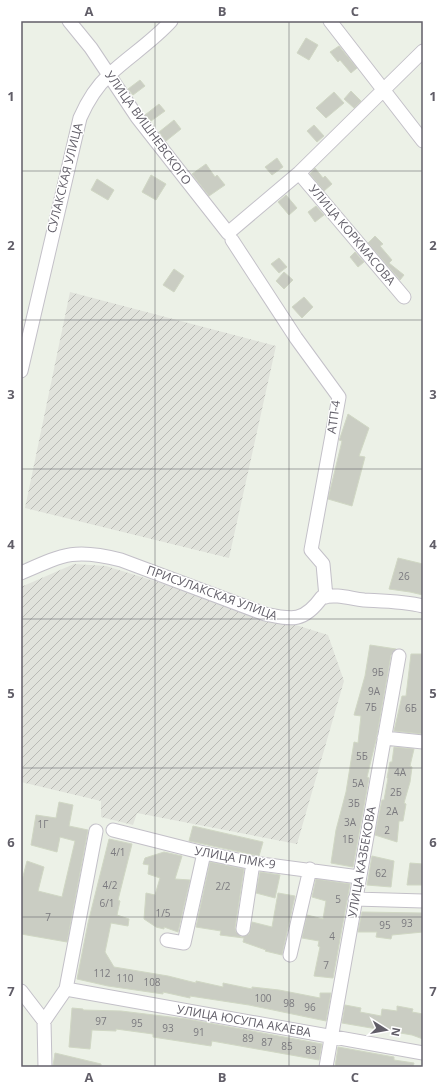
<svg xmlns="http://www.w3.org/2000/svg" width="444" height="1088" font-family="'Open Sans',sans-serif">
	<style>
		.industrial { fill: url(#industrial-furrows) }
		.building { fill: #cacdc3; stroke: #d0d7c4 }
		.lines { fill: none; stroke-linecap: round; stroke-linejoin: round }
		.minor-casing { stroke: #c3c0c8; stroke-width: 15 }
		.minor { stroke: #fff; stroke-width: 13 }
		.grid { fill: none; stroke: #615e68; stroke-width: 1; stroke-opacity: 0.55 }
		.labels { text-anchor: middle; stroke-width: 3; stroke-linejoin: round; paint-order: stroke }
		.number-label { font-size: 10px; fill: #7b7a7f }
		.street-label { font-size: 12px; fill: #615e68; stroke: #fff }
		.neatline { fill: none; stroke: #615e68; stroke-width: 1.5 }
		.grid-label { font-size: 13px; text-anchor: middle; font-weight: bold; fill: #615e68 }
	</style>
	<defs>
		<pattern id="industrial-furrows" width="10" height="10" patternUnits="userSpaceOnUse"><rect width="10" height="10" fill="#e0e2db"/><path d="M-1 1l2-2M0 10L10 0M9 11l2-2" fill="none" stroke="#b9bab5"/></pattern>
	</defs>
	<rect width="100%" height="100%" fill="#ecf1e7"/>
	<path class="industrial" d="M70 292 276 346 229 558 25 508Z
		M74 564 106 566 328 635 344 681 297 844 137 813 133 825 101 817V801L21 782V587Z"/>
	<path class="building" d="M306 38 318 45 309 60 297 53Z
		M339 46 357 68 351 73 340 60 338 62 330 52Z
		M140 80 145 86 133 95 128 89Z
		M351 91 361 101 354 108 344 99Z
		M334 92 344 103 326 118 316 108Z
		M159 104 165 111 151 121 145 115Z
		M174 120 181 129 166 141 159 132Z
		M314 125 324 136 317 142 307 131Z
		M277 158 283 167 272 175 265 167Z
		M206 164 215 177 217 175 225 185 209 196 192 174Z
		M315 168 323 178 325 176 332 184 324 191 310 174Z
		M151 175 166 184 156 200 142 192Z
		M97 179 114 190 108 200 91 190Z
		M286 195 297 208 289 215 278 202Z
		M316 206 324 215 315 222 308 212Z
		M375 236 383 244 380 246 392 260 389 263 404 275 400 280 368 243Z
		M355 252 364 262 358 267 350 257Z
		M279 258 287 267 279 273 271 264Z
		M174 269 184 276 174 292 163 285Z
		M284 272 293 280 284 289 276 281Z
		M304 297 313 307 302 318 292 307Z
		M348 414 369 428 359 456 365 457 352 506 328 499 342 441 339 440 340 438Z
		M398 558 423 564V595L410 592 389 589Z
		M370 645 396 649 391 655 376 740 367 777 369 778 353 867 331 863 336 830 346 792 354 742 358 743 361 716 354 715 365 676Z
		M411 654H423V734L394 731 402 696H406Z
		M394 747 414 749 410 766 412 767 410 782 404 803 406 804 403 821H399L397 842 375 835 382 800H384L388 778H387L390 762H392Z
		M59 802 73 805 69 826 88 830 67 942 21 934V884L27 861 44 867 38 891 62 897 75 841 60 837 57 852 31 845 36 815 56 818Z
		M193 826 263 842 259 856 189 841Z
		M109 839 132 844 118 900 120 901 117 915 129 919 128 926 111 923 105 952 114 967 168 976 196 983V981L223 987V983L252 989V987L279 990 320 998V993H331L326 1021 249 1005 190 996V998L163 992V994L108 986 77 979 88 923Z
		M164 852 182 856 175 879 190 880 178 932 164 927V929L156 927 144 919 146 893 155 895 160 878 148 874 149 865 143 864 145 858Z
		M372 856 394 861 391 887 367 885Z
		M210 862 244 869 235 928 236 932 241 937 249 934 252 922 272 927 278 893 295 896 282 955 265 951 266 950 243 942 244 938 220 935 221 931 196 927Z
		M410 863 423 864V885H407Z
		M260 872 280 875 275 898 256 893Z
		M316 879 350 884 333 978 314 976 320 947 318 946 319 941 302 938 307 915 323 919 326 901 312 897Z
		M362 912 423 913V932L392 935 391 939 376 937 377 932H358Z
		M345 1005 361 1008 360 1012 381 1016 382 1009 397 1011V1006L413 1009 412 1012 423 1014V1039L412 1035 342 1023Z
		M72 1008 83 1009V1010L121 1011 187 1019 322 1044 319 1060 212 1041 211 1046 153 1037V1034L116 1029V1031L92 1030 90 1049 69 1047Z
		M338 1047 394 1057V1060L414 1063 413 1067H335Z
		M55 1053 101 1064V1067L53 1066Z"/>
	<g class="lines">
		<defs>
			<path id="minor" d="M69 21 91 48 137 117 228 233 299 173 423 51
				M330 21 423 141
				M299 173 404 297
				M232 240 296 338 339 397 311 550 323 564 326 597
				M21 371 80 118C87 102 96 87 109 75 129 56 152 42 171 21
				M21 573C64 554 75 548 121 560L265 614C293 620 304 622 322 597 338 594 348 598 364 600 384 601 404 601 423 606
				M384 738 423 742
				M113 830 204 853 253 863 359 877
				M355 899 423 901
				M243 929 253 863
				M167 940 184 943 204 853
				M290 955 310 869
				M66 989 423 1053
				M21 991 44 1021
				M45 1067 44 1021 66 989 96 831
				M326 1067 399 656"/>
		</defs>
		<use href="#minor" class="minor-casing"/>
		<use href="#minor" class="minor"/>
	</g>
	<path class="grid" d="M155 21V1067M289 21V1067M21 171H423M21 320H423M21 469H423M21 619H423M21 768H423M21 917H423"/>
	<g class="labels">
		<g class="number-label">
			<text x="404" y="580">26</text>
			<text x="378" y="676">9Б</text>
			<text x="374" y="695">9А</text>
			<text x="371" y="711">7Б</text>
			<text x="411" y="712">6Б</text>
			<text x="362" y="760">5Б</text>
			<text x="400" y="776">4А</text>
			<text x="358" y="787">5А</text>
			<text x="396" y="796">2Б</text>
			<text x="354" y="807">3Б</text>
			<text x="392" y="815">2А</text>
			<text x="350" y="826">3А</text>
			<text x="43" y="828">1Г</text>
			<text x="387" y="834">2</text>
			<text x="348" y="843">1Б</text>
			<text x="118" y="856">4/1</text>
			<text x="381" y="877">62</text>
			<text x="110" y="889">4/2</text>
			<text x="223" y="890">2/2</text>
			<text x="338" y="903">5</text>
			<text x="107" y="907">6/1</text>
			<text x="163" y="917">1/5</text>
			<text x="48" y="921">7</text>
			<text x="407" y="927">93</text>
			<text x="385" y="929">95</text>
			<text x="332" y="940">4</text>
			<text x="326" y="969">7</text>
			<text x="102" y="977">112</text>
			<text x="125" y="982">110</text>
			<text x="152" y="986">108</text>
			<text x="263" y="1002">100</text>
			<text x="289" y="1007">98</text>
			<text x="310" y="1011">96</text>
			<text x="101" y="1025">97</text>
			<text x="137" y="1027">95</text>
			<text x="168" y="1032">93</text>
			<text x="199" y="1036">91</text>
			<text x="248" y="1042">89</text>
			<text x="267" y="1046">87</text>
			<text x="287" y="1050">85</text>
			<text x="311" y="1054">83</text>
		</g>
		<g class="street-label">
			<text transform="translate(148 128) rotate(54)" y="4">УЛИЦА ВИШНЕВСКОГО</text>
			<text transform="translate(65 178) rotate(-76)" y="4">СУЛАКСКАЯ УЛИЦА</text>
			<text transform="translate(352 235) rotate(50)" y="4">УЛИЦА КОРКМАСОВА</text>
			<text transform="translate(334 417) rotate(-82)" y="4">АТП-4</text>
			<text transform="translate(212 593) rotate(20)" y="4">ПРИСУЛАКСКАЯ УЛИЦА</text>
			<text transform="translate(235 858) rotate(10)" y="4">УЛИЦА ПМК-9</text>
			<text transform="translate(362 862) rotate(-80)" y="4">УЛИЦА КАЗБЕКОВА</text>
			<text transform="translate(244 1021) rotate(10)" y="4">УЛИЦА ЮСУПА АКАЕВА</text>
		</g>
	</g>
	<rect width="444" height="1088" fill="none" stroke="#ffffff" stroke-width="44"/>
	<g transform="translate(386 1030) rotate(101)" stroke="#ffffff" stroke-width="3" paint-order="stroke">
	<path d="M0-3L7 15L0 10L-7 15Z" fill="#615e68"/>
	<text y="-6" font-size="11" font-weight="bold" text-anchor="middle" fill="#615e68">N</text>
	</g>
	<rect x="22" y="22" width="400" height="1044" class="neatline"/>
	<g class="grid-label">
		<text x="89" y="16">A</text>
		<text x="222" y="16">B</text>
		<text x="355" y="16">C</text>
		<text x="11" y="101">1</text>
		<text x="433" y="101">1</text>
		<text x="11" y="250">2</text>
		<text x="433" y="250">2</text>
		<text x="11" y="399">3</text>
		<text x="433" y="399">3</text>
		<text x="11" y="549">4</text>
		<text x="433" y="549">4</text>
		<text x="11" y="698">5</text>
		<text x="433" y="698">5</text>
		<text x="11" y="847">6</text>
		<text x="433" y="847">6</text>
		<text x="11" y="996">7</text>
		<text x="433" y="996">7</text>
		<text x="89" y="1082">A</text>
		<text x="222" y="1082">B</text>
		<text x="355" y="1082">C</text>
	</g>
</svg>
